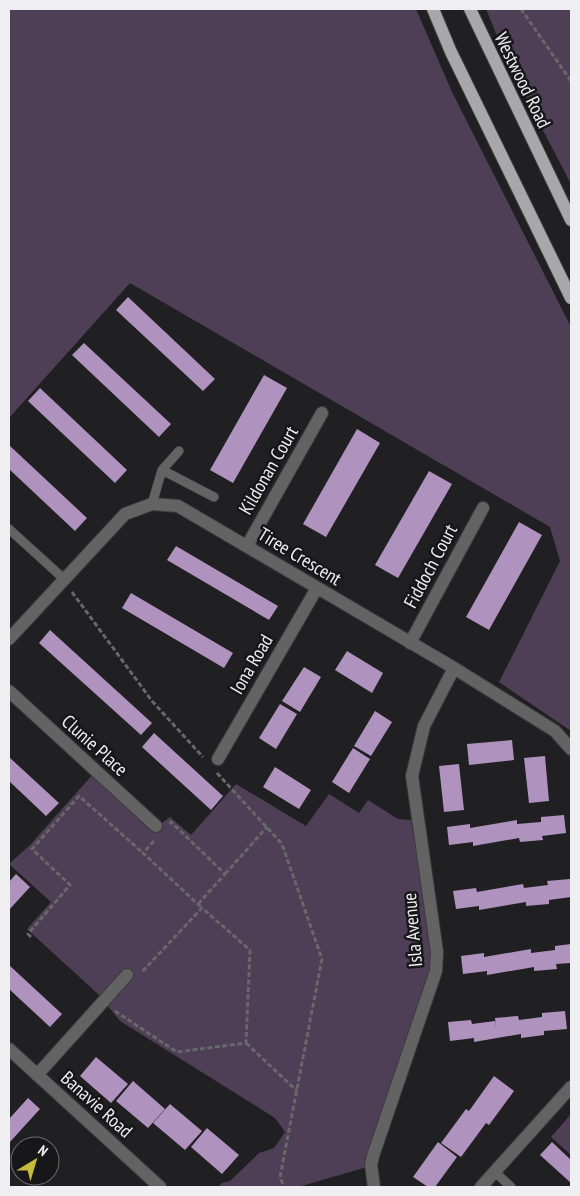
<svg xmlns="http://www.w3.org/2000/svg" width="580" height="1196" font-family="'PT Sans Narrow',sans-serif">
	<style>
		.green { fill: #4e3f56 }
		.building { fill: #af93be }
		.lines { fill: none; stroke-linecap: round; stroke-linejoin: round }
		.service-casing { stroke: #3d3c3e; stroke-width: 10 }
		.minor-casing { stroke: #3d3c3e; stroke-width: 14 }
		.primary-casing { stroke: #3d3c3e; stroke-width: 14 }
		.path { stroke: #686769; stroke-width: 3; stroke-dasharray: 5 2.5; stroke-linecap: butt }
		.service { stroke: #646364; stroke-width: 9 }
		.minor { stroke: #646364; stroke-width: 12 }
		.primary { stroke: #a8a7a9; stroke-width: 12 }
		.labels { text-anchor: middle; stroke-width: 5; stroke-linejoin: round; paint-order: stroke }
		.street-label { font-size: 19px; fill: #efeef0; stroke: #171618 }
	</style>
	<rect width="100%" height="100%" fill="#201f21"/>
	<path class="green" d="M9 9H416L452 92 571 327V731L499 682 560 561 550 527 130 283 9 418Z
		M486 9H571V184L509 65Z
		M94 773 154 829 170 817 191 835 236 784 306 826 329 794 359 813 368 800 398 819 411 820 433 953 432 971 367 1167 298 1187H218L222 1183 230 1181 259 1153 274 1148 285 1132 275 1118 120 1021 99 995 27 929 51 902 9 864 30 845Z
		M571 1114V1155L551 1137Z"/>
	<path class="building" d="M128 297 215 379 203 391 116 310Z
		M84 343 171 424 159 437 72 355Z
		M264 375 287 388 233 483 210 470Z
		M40 388 127 470 115 483 28 401Z
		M357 429 380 443 326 537 303 524Z
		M9 445 87 518 75 531 9 469Z
		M429 471 452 484 398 578 375 565Z
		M519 522 542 535 489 630 466 617Z
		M176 546 278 606 269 620 167 560Z
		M131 593 233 653 224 668 122 608Z
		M50 630 152 723 141 735 39 643Z
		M347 651 383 673 372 693 335 670Z
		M304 667 321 677 300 712 282 701Z
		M280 704 297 714 276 749 259 738Z
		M375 711 392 722 371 756 354 746Z
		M154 733 223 796 211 810 142 747Z
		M512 740 514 760 469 765 467 744Z
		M353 748 370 759 349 793 332 782Z
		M545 756 549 801 529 803 524 758Z
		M9 757 59 803 46 816 9 781Z
		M459 764 464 810 444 812 439 766Z
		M275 767 311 790 299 809 263 787Z
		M564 815 566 833 542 836 543 840 520 842 519 838 473 846V842L449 845 447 827 470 824V828L517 820V824L541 822V817Z
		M16 874 30 887 9 910V882Z
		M570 879 571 897 549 900V904L526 906V902L479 910V906L456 909 453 891 476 888 477 892 523 884 524 888 548 885 547 881Z
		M571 944V963L556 964 557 969 534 971V967L487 975V971L463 974 461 956 484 953V957L531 949V953L555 950V946Z
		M9 965 62 1014 50 1027 9 989Z
		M565 1011 567 1029 544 1031V1035L521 1038V1034L474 1042V1038L450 1041 448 1022 471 1020 472 1024 495 1021 496 1029 495 1018 518 1016 519 1020 542 1017V1013Z
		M96 1057 128 1084 111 1103 80 1076Z
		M494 1076 514 1091 489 1125 486 1123 461 1157 441 1143 466 1109 469 1111Z
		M133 1081 165 1109 148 1128 116 1101Z
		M28 1098 40 1109 9 1143V1119Z
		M170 1104 202 1131 185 1150 153 1123Z
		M207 1128 239 1155 222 1174 191 1147Z
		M438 1142 457 1157 435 1187H428L413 1177Z
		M552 1142 571 1160V1183L540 1155Z"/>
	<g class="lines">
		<defs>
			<path id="service" d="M162 470 179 451
				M152 504 162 470 214 497
				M9 529 64 579
				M495 1172 511 1187"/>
			<path id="minor" d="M247 546 322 413
				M9 639 125 514 152 504 178 506 454 668 555 731 571 749
				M410 643 483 508
				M9 691 156 826
				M218 759 317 588
				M9 1049 160 1187
				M37 1075 127 975
				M374 1187 371 1165 373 1156 436 971 437 952 412 776 424 726 454 668
				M481 1187 571 1087"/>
			<path id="primary" d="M433 9 451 52 571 298
				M470 9 571 220"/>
		</defs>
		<use href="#service" class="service-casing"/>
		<use href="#minor" class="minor-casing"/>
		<use href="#primary" class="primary-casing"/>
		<path class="path" d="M521 9 571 81
			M72 592 152 701 203 757
			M217 773 282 844 322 959 280 1177 284 1187
			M170 824 171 822 225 874 198 904
			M154 841 143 853 202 908
			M225 874 267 827
			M31 937 28 934 70 885 32 849 79 796 143 853
			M115 1011 177 1052 246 1043 250 950 202 908 141 973
			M246 1043 297 1091"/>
		<use href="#service" class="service"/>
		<use href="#minor" class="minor"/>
		<use href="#primary" class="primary"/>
	</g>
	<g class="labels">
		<g class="street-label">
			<text transform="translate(523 80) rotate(64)" y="7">Westwood Road</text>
			<text transform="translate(268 470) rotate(-60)" y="7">Kildonan Court</text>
			<text transform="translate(300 556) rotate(31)" y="7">Tiree Crescent</text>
			<text transform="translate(430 566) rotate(-62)" y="7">Fiddoch Court</text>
			<text transform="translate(251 664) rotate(-60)" y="7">Iona Road</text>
			<text transform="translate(95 745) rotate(42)" y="7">Clunie Place</text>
			<text transform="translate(412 930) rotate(-95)" y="7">Isla Avenue</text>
			<text transform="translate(97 1104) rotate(42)" y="7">Banavie Road</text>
		</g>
	</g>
	<rect width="580" height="1196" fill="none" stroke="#efeef0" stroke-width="20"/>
	<g transform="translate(35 1161) rotate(38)"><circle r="24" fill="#171618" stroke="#6d6c6e"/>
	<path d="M0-4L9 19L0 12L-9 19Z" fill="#c7bb3b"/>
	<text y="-8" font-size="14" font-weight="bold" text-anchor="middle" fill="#efeef0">N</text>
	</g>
</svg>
